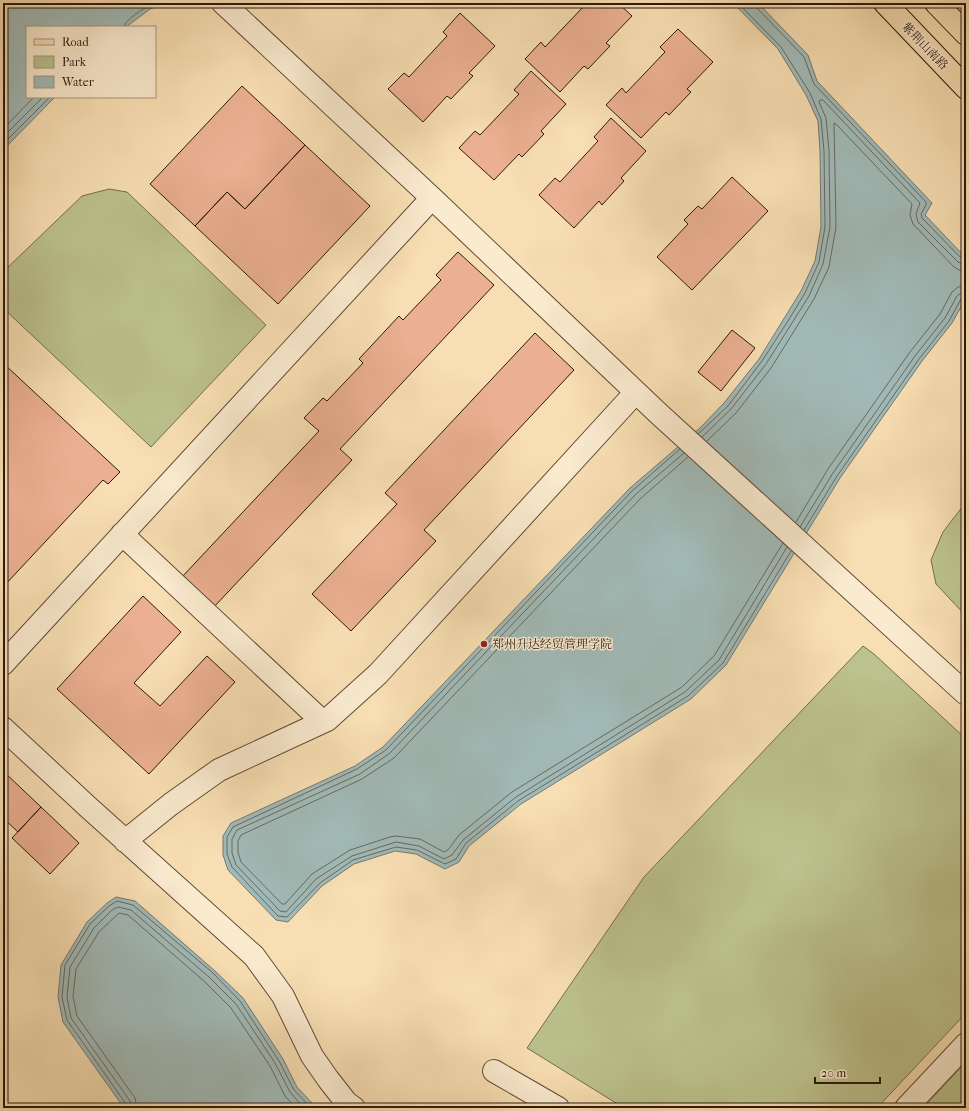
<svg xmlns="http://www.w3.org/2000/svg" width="969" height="1111" font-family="'IM FELL French Canon','Noto Serif SC',serif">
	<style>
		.green { fill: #bcc28d; stroke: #746d4c }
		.water { fill: #a1bab7; stroke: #737973 }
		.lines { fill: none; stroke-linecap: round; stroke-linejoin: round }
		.shore { stroke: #676962; stroke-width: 1 }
		.building { fill: #ebb091; stroke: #2d180c }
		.minor-casing { stroke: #604a36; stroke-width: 24 }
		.major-casing { stroke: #2d180c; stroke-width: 24 }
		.minor { stroke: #faeace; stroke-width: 22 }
		.major { stroke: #f8dfb3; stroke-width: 22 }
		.poi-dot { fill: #8f2418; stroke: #faeace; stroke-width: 1.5 }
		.labels { text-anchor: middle; stroke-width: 3; stroke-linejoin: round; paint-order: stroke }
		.street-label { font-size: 12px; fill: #2d180c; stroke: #faeace }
		.poi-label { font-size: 12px; fill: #2d180c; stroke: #faeace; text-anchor: start }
	</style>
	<rect width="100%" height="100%" fill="#f8dfb3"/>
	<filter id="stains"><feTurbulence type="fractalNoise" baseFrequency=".005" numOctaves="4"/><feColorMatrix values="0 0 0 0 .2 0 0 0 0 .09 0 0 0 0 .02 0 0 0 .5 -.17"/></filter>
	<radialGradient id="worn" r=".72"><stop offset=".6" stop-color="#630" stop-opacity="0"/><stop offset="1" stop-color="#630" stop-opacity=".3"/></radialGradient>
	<path class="green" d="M109 189 127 192 266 325 151 447 3 308V272L82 196Z
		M966 502V616L936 584 931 560 943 532Z
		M863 646 874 654 966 739V1013L877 1108H624L527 1048 644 877Z
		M966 1062V1108H923Z"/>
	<path class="water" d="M3 3H166L150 9 126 27H27V97H55L3 150Z
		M733 3H758L808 55 817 81 932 203 925 215 966 258V298L952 323 922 361 840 478 726 665 691 699 521 804 469 846 459 862 445 869 416 854 395 851 354 864 322 886 288 922 276 920 228 870 223 855V836L231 823 355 766 383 747 630 488 700 428 724 403 759 359 801 291 815 261 821 227 820 151 818 121 806 95 778 49Z
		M116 897 135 901 215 971 243 998 283 1059 297 1087 311 1102 318 1108H124L63 1022 58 997 61 965 87 922 107 903Z"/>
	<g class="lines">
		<path class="shore" d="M755 3 756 7 804 57 814 84 926 202V205L921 214 922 218 962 259 966 260
			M124 27C125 19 147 6 155 3
			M3 129 34 97
			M3 137 43 97
			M3 144 50 97
			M698 434 728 406 762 361 788 321 805 293 819 262 825 227 824 151 821 119 810 93 781 47 738 3
			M702 437 731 409 766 364 809 296 823 264 830 227 829 151 826 118 819 102 820 100H823L920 203 916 214 918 222 958 262 966 265
			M707 441 736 413 771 368 814 299 829 267 836 227 834 123 836 124 912 204 910 215 913 224 954 267 959 270 966 271
			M680 449 632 491 386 750 357 769 233 827 227 837V854L232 867 278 916 287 917 320 883 353 860 396 847 417 850 445 864 456 859 466 843 518 801 688 696 723 663 791 551
			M684 453 636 494 390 753 360 774 237 830 232 839V853L236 865 280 911 286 912 316 879 352 856 396 842 419 846 444 859 452 855 463 840 516 797 685 692 719 660 787 547
			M688 457 640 499 394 758 362 779 241 835 238 841V852L241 862 282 904H285L312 874 350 850 390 837 396 836 420 839 444 852 448 850 459 835 512 792 682 687 714 656 783 543
			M796 522 828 469 910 352 940 314 952 292 958 287 966 286
			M800 527 833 473 915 356 945 318 957 296 961 293 966 292
			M804 530 837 476 919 359 949 321 961 299 966 297
			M126 1108V1104L67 1020 62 997 65 965 90 924 109 906 117 901 133 905 213 973 240 1001 279 1061 294 1090 311 1108
			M131 1108 130 1101 71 1018 67 997 70 967 94 928 112 910 118 907 131 910 209 977 236 1004 275 1063 290 1092 304 1108
			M137 1108 135 1098 77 1016 73 996 76 969 99 932 119 913 128 915 205 982 231 1008 270 1066 285 1096 296 1108"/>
	</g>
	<path class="building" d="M581 3H618L632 16 606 43 610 46 588 69 584 66 560 92 525 59 541 42 545 47 584 6Z
		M460 13 495 46 469 73 473 76 451 99 447 96 423 122 388 89 404 73 409 77 447 36 443 32Z
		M678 29 713 62 687 89 691 92 669 115 666 112 641 138 606 105 622 88 626 93 665 52 660 47Z
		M531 71 566 104 541 131 544 134 522 157 519 154 494 180 459 148 475 131 480 135 519 94 514 90Z
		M242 86 305 145 245 209 227 192 195 226 150 184Z
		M611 118 646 151 621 178 624 181 602 205 599 201 574 228 539 195 555 178 560 182 598 141 594 137Z
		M305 145 370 206 278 304 195 226 227 192 245 209Z
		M732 177 768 211 692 290 657 257 688 224 684 220 698 206 702 209Z
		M458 252 494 285 340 449 352 460 213 608 181 578 319 431 304 418 323 398 327 401 363 363 359 359 399 316 403 320 441 280 436 275Z
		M732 330 755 348 721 391 698 372Z
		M535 333 574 370 424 530 436 541 351 631 312 594 397 504 385 493Z
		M3 363 120 472 108 484 103 480 3 587Z
		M143 596 181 632 134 683 160 706 207 656 235 682 149 774 57 689Z
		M3 771 41 807 18 832 3 818Z
		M41 807 79 843 50 874 12 838Z"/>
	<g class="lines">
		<defs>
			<path id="minor" d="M223 3 432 198 659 414 966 694
				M122 534 323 722
				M3 664 432 198
				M3 728 88 807 254 956 283 996 312 1056 328 1079 346 1102 354 1108
				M125 841 171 804 219 770 327 720 378 674 636 392
				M494 1071 558 1108
				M906 1108 966 1044"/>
			<path id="major" d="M885 3 966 88
				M936 3 966 34"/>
		</defs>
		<use href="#minor" class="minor-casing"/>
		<use href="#major" class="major-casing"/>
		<use href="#minor" class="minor"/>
		<use href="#major" class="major"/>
	</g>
	<circle class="poi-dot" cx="484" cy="644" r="4"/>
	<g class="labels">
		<g class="street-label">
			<text transform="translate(925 46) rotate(46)" y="4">紫荆山南路</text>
		</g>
		<g class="poi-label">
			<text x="492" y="648">郑州升达经贸管理学院</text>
		</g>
	</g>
	<rect width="969" height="1111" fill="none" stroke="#f8dfb3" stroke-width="16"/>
	<rect x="4" y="4" width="961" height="1103" fill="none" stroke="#2d180c" stroke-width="2"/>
	<rect x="8" y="8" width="953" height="1095" fill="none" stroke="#2d180c"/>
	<rect x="26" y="26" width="130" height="72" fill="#faeace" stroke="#a89680"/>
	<rect x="34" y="39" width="20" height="6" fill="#f8dfb3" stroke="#a89680"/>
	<text x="62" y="46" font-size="12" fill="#2d180c">Road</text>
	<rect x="34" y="56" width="20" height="12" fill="#bcc28d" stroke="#a89680"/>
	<text x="62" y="66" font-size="12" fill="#2d180c">Park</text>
	<rect x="34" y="76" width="20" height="12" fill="#a1bab7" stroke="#a89680"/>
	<text x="62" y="86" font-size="12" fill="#2d180c">Water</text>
	<path d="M815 1077v6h65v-6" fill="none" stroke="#2d180c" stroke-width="2"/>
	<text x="821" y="1077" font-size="12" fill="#2d180c" stroke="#faeace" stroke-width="3" paint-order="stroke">20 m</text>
	<rect width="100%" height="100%" filter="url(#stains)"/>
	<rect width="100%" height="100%" fill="url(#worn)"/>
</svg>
